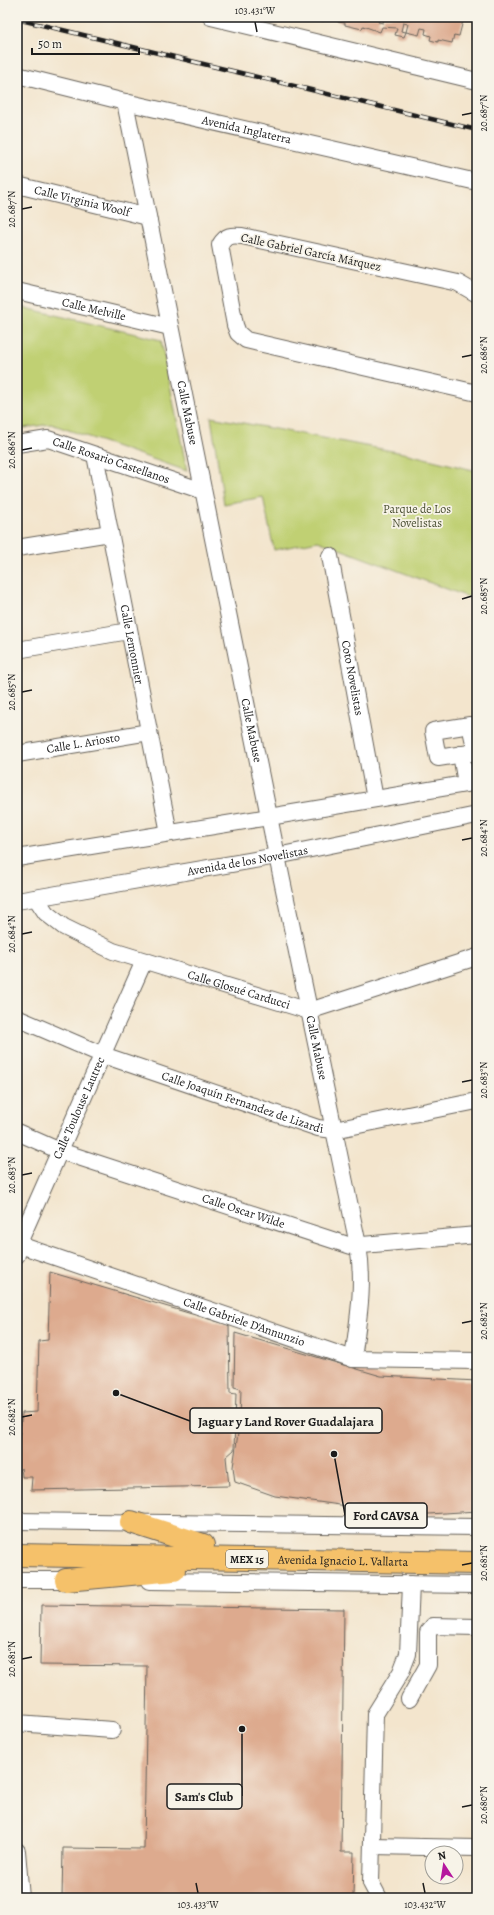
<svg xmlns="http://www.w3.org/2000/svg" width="494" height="1915" font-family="Alegreya,serif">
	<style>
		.green { fill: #c0d073; stroke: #6e7648 }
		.building { fill: #ddaa8e }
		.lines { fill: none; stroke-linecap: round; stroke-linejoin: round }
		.minor-casing { stroke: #67625a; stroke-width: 18 }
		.highway-casing { stroke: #67625a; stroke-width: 24 }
		.minor { stroke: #fff; stroke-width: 16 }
		.highway { stroke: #f5c16b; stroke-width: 22 }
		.rail-casing { stroke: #1c1c1c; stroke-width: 4.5 }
		.rail { stroke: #f7f3e8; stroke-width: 3; stroke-dasharray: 9; stroke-linecap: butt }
		.ticks { fill: none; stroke: #1c1c1c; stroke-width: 1.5 }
		.labels { text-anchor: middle; stroke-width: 3.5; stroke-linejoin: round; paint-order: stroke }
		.shield { fill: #f7f3e8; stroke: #5e5c59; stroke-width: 1 }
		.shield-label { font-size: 11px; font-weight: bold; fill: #1c1c1c }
		.street-label { font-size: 12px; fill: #1c1c1c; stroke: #f7f3e8 }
		.park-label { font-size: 12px; fill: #4d5236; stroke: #f7f3e8 }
		.leader { fill: none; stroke: #1c1c1c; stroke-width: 1.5 }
		.callout-dot { fill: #1c1c1c; stroke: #f7f3e8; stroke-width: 1.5 }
		.callout { fill: #f7f3e8; stroke: #1c1c1c; stroke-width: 1.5 }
		.callout-label { font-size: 13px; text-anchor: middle; font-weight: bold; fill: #1c1c1c }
		.neatline { fill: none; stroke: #1c1c1c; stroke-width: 1.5 }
		.ticks-label { font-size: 10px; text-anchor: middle; fill: #1c1c1c }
	</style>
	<rect width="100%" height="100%" fill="#f7f3e8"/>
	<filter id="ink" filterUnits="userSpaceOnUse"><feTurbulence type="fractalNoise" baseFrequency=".025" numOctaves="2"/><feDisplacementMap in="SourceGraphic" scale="8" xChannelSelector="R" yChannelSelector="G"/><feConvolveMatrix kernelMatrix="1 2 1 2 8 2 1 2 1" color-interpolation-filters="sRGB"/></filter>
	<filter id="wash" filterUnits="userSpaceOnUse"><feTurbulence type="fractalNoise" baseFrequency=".012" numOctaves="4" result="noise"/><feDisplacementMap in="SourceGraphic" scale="16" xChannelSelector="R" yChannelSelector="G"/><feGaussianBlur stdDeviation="0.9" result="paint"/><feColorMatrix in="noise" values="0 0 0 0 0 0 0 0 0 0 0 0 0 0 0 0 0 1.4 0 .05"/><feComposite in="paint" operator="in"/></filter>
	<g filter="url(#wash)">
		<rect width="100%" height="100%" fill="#f3e5cd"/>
		<path class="green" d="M17 306 161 340 187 471 51 424 17 429Z
			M211 417 408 454 477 471V630L471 598 318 541 274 550 263 497 224 504Z"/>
		<g id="blocks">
			<path class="building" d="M321 17H380L378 22 383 23 384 17H464L459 36 454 35 452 43 438 40V42L430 40 431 36 425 34 426 29 421 28 419 35 406 32 408 24 403 23 401 31 406 32 404 37 395 35 397 28 382 27 380 32 363 26 362 29 345 25V23L338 22 337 18 322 21Z
				M50 1272 229 1325 230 1393 236 1394 234 1450 226 1457 229 1486 31 1490 32 1477H22L21 1468 17 1473V1458L22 1413 37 1412 39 1341 48 1340Z
				M235 1333 381 1376 477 1381V1511L412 1515 275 1496 235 1482 233 1467 240 1420 241 1389 234 1387Z
				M41 1605 344 1609 341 1852H354L353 1898H62L63 1848 144 1849 147 1666 40 1665Z"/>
		</g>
	</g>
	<g filter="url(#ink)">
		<use href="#blocks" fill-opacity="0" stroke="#67625a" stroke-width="1"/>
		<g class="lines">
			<defs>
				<g id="minor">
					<path d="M211 17 477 81"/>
					<path id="s1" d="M17 75 125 102 477 182"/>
					<path id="s2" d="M125 102 277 856 358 1245C365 1285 358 1320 353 1359"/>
					<path id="s3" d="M17 185 148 217"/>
					<path id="s4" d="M17 291 170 327"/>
					<path d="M477 294 458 283 242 236C231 235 226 235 220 245L235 325 238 333 246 340 477 393"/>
					<path id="s5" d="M17 444 48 439 203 491"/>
					<path id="s6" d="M95 455 169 833"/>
					<path d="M17 548 110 533"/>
					<path id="s7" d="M330 556 375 799"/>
					<path d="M17 650 129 631"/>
					<path d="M470 725 476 752 438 758 433 731Z"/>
					<path id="s8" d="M17 754 149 732"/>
					<path d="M461 754 466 784"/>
					<path d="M17 858 269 817 477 782"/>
					<path id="s9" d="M36 898 46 913 64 927 113 951 309 1011 477 957"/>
					<path id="s10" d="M17 901 277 856 477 815"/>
					<path id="s11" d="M17 1018 103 1055 318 1128 334 1130 477 1101"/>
					<path id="s12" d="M17 1132 60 1151 351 1246 477 1235"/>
					<path id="s13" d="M17 1244 353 1359 477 1361"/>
					<path id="s14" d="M17 1255 18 1245 144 961"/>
					<path d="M17 1521 477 1527"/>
					<path d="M17 1580H77"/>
					<path d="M149 1581 477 1585"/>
					<path d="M409 1699 428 1665V1632L433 1626 477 1627"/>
					<path d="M17 1723 112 1730"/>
					<path d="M372 1846 477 1848"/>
					<path d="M17 1851 21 1898"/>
					<path d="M379 1898 371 1883 375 1714 401 1672 408 1654 411 1584"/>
				</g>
				<g id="highway">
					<path d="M131 1522 203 1545"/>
					<path id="s15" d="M17 1555 477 1563"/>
					<path d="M66 1580 174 1570"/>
				</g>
			</defs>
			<use href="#minor" class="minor-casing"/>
			<use href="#highway" class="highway-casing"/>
			<use href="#minor" class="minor"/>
			<use href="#highway" class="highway"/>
			<defs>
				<path id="rail" d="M17 19 477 130"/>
			</defs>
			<use href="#rail" class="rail-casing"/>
			<use href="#rail" class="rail"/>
		</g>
	</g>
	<path class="ticks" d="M255 22 257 32M462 115 472 113M22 209 32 207M462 357 472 355M22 450 32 448M462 599 472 596M22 692 32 690M462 840 472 838M22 934 32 932M462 1082 472 1080M22 1175 32 1173M462 1323 472 1321M22 1417 32 1415M462 1565 472 1563M22 1659 32 1657M462 1807 472 1805M196 1883 198 1893M423 1883 425 1893"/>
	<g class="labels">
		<rect class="shield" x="226" y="1550" width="42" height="18" rx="3"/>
		<g class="shield-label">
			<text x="247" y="1563">MEX 15</text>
		</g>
		<g class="street-label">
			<text dy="4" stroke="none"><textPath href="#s1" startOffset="236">Avenida Inglaterra</textPath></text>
			<text dy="4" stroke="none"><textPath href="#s3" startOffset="67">Calle Virginia Woolf</textPath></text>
			<text transform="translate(311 252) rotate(12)" y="4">Calle Gabriel García Márquez</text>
			<text dy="4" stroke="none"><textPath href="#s4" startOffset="79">Calle Melville</textPath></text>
			<text dy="4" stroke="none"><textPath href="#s2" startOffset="317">Calle Mabuse</textPath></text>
			<text dy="4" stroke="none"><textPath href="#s5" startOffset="98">Calle Rosario Castellanos</textPath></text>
			<text dy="4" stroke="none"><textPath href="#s6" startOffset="193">Calle Lemonnier</textPath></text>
			<text dy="4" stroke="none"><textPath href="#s7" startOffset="124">Coto Novelistas</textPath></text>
			<text dy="4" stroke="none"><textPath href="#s2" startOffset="641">Calle Mabuse</textPath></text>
			<text dy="4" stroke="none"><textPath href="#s8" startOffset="67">Calle L. Ariosto</textPath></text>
			<text dy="4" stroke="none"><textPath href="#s10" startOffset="234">Avenida de los Novelistas</textPath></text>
			<text dy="4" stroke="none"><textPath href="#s9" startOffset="227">Calle Glosué Carducci</textPath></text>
			<text dy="4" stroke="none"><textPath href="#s2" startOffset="965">Calle Mabuse</textPath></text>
			<text dy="4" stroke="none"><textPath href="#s11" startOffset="241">Calle Joaquín Fernandez de Lizardi</textPath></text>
			<text dy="4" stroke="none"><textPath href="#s14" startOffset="160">Calle Toulouse Lautrec</textPath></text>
			<text dy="4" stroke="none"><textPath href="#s12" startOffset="240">Calle Oscar Wilde</textPath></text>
			<text dy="4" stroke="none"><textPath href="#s13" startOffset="240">Calle Gabriele D'Annunzio</textPath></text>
			<text dy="4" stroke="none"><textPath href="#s15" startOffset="326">Avenida Ignacio L. Vallarta</textPath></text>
		</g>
		<g class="park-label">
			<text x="417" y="513">Parque de Los<tspan x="417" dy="14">Novelistas</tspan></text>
		</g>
	</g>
	<path class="leader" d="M116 1393L190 1421M334 1454L345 1515M242 1729L242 1796"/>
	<g class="callout-dot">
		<circle cx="116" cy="1393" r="4"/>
		<circle cx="334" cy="1454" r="4"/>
		<circle cx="242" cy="1729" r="4"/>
	</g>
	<g class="callout">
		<rect x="190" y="1408" width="192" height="25" rx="4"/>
		<rect x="345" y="1503" width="82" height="25" rx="4"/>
		<rect x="167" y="1784" width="75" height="25" rx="4"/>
	</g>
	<g class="callout-label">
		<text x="286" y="1426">Jaguar y Land Rover Guadalajara</text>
		<text x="386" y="1520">Ford CAVSA</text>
		<text x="204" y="1801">Sam's Club</text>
	</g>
	<rect width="494" height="1915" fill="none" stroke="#f7f3e8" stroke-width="44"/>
	<g transform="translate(444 1865) rotate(348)"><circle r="19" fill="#f7f3e8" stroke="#9f9d96"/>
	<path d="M0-3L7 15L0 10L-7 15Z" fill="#b5179e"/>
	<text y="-6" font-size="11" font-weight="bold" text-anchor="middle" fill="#1c1c1c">N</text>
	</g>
	<path d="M32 48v6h107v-6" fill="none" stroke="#1c1c1c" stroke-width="2"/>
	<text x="38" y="48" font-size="12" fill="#1c1c1c" stroke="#f7f3e8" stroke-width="3" paint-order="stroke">50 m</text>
	<rect x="22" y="22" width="450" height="1871" class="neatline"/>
	<g class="ticks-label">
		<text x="255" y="14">103.431°W</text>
		<text transform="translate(483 113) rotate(-90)" y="4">20.687°N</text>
		<text transform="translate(11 209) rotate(-90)" y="4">20.687°N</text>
		<text transform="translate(483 355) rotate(-90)" y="4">20.686°N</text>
		<text transform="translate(11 450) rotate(-90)" y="4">20.686°N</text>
		<text transform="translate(483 596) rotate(-90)" y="4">20.685°N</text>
		<text transform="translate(11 692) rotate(-90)" y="4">20.685°N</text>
		<text transform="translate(483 838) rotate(-90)" y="4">20.684°N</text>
		<text transform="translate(11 934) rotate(-90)" y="4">20.684°N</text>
		<text transform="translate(483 1080) rotate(-90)" y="4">20.683°N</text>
		<text transform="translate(11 1175) rotate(-90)" y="4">20.683°N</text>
		<text transform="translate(483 1321) rotate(-90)" y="4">20.682°N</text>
		<text transform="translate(11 1417) rotate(-90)" y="4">20.682°N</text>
		<text transform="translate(483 1563) rotate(-90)" y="4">20.681°N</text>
		<text transform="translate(11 1659) rotate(-90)" y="4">20.681°N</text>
		<text transform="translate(483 1805) rotate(-90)" y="4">20.680°N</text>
		<text x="198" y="1908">103.433°W</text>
		<text x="425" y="1908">103.432°W</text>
	</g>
</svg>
